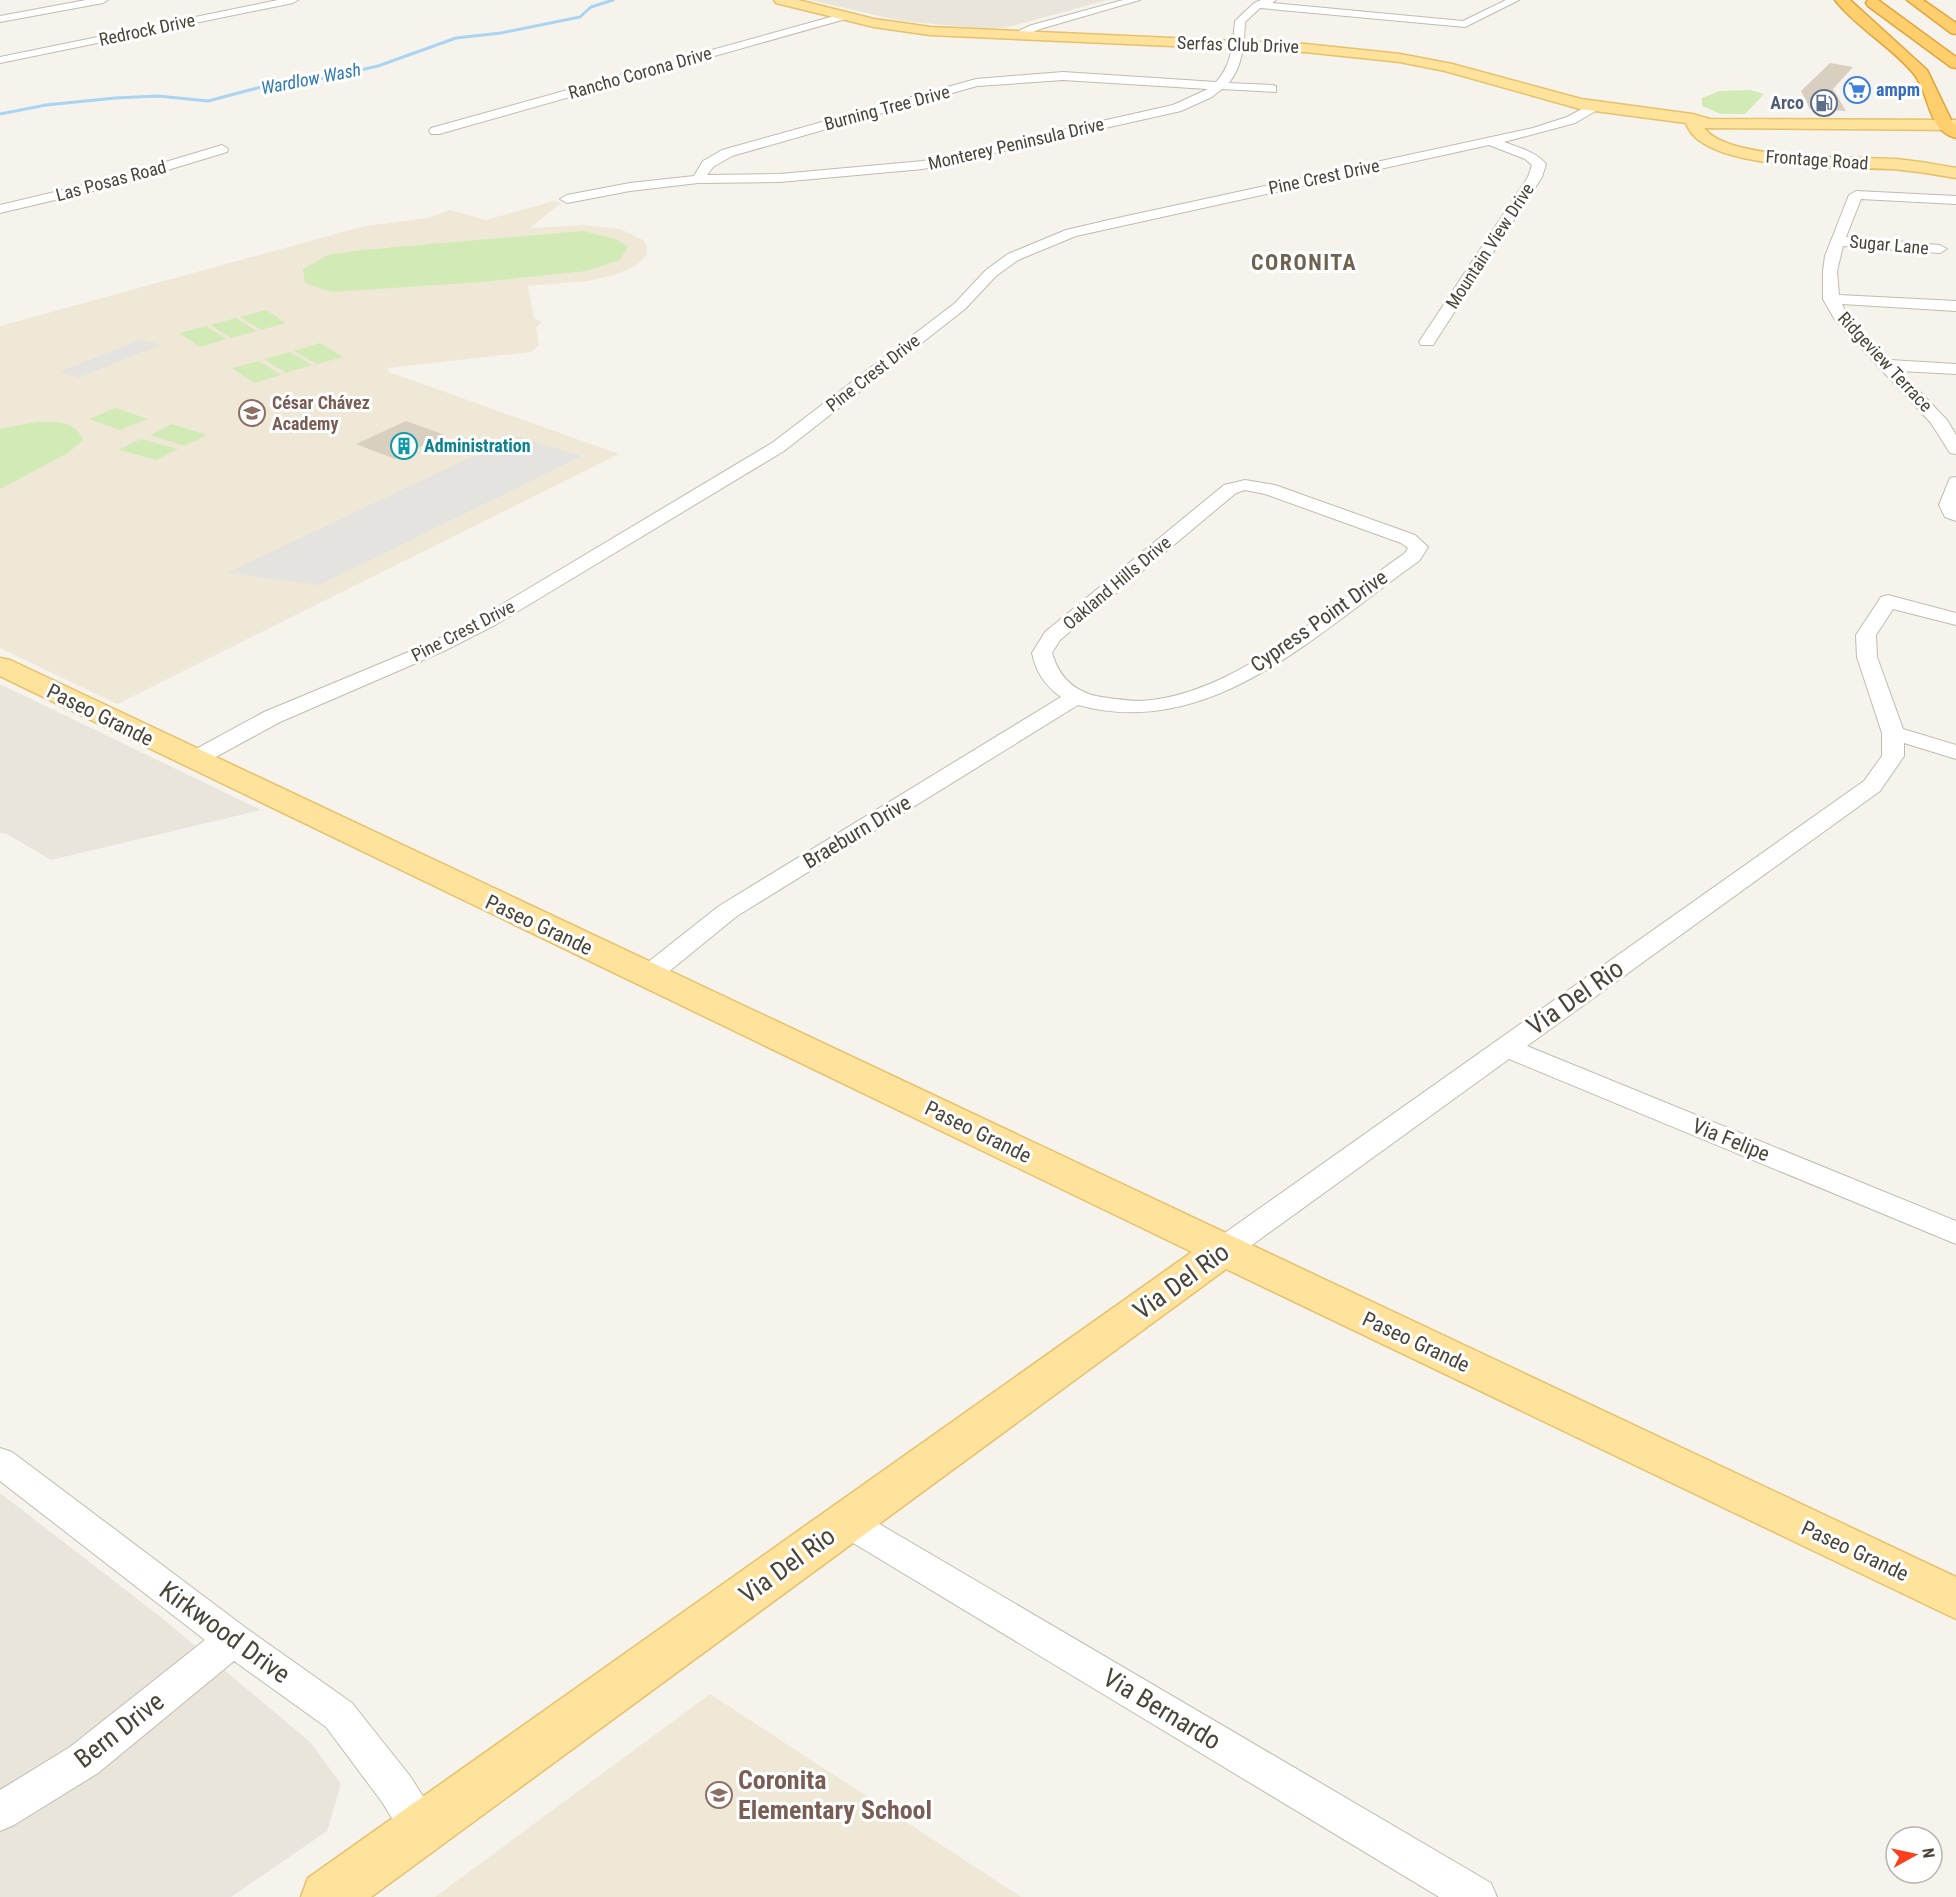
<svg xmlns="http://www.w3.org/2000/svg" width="1956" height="1897" font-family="'Roboto Condensed',sans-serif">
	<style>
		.residential { fill: #eae5da }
		.education { fill: #efe8d6 }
		.green { fill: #d2eab5 }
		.parking { fill: #e5e3e0 }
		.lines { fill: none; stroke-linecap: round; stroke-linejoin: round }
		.stream { stroke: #a9d4f2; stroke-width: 3 }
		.building { fill: #d8cfc1 }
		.minor-casing { stroke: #c2bbae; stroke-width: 2 }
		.major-casing { stroke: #e6c16a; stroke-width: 3 }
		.highway-casing { stroke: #e0a43c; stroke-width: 3 }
		.minor { fill: #fff; fill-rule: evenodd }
		.major { fill: #ffe39c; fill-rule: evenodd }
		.highway { fill: #ffcf6e; fill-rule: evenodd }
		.labels { text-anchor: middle; stroke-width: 6; stroke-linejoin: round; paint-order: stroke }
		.far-street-label { font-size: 18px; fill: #4b4439; stroke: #fff }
		.far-water-label { font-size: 18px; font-style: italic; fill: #2e7ab2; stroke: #fff }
		.far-shop-label { font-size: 18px; font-weight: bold; fill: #366cbe; stroke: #fff; text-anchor: start }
		.far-service-label { font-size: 18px; font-weight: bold; fill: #4e5e75; stroke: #fff; text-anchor: end }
		.far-education-label { font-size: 18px; font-weight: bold; fill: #785e54; stroke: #fff; text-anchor: start }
		.far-culture-label { font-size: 18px; font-weight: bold; fill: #0d838f; stroke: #fff; text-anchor: start }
		.street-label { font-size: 21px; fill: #4b4439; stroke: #fff }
		.far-district-label { font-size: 22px; font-weight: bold; letter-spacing: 1.5px; fill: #6e6250; stroke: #fff }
		.near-street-label { font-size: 26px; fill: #4b4439; stroke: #fff }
		.near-education-label { font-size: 26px; font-weight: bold; fill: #785e54; stroke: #fff; text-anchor: start }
	</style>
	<rect width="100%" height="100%" fill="#f6f3ec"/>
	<path class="residential" d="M810 0H1107L1009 27 988 29 901 21Z
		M0 684 261 810 51 860 7 834 0 833Z
		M0 1493 162 1618 310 1742 341 1784 327 1831 231 1897H0Z"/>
	<path class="education" d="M554 201 561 203 530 228 584 225 620 229 643 240 647 245 646 256 635 266 615 275 587 281 528 286 534 318 542 322 536 328 539 345 531 352 388 368 389 372 619 454 117 704 0 648V326L365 226 428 218 450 210 486 220Z
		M710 1694 1021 1897H435Z"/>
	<path class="green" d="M1750 90 1764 94 1745 114H1721L1702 106V98L1720 91Z
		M583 231 615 239 628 246 620 260 586 271 481 282 332 292 305 283 303 269 328 255 362 250Z
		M266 310 286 323 261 330 240 317Z
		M236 318 257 331 231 338 210 325Z
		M206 326 226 339 200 347 179 333Z
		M320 343 343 357 317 364 294 351Z
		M290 352 312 365 286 373 264 359Z
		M259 361 281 375 254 383 232 368Z
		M116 408 147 419 120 430 89 419Z
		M37 422C54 422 76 420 83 440L68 453 0 489V429Z
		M172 424 207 435 185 446 150 435Z
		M141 439 178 449 156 460 119 450Z"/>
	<path class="parking" d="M141 339 160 345 78 378 60 372Z
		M515 436 582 456 319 585 227 573Z"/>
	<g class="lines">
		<path class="stream" d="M0 114 46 105 115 98 158 96 208 101 269 85 325 78 378 66 456 38 501 33 580 17 591 7 613 0"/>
	</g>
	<path class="building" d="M1830 63 1853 67 1833 89 1846 111 1810 109 1801 91Z
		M406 421 445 435 395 459 356 444Z"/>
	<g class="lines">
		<defs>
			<path id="minor" d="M86 0H108L103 3 0 22V16Z
				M278 0H298L293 3 0 63V57Z
				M1123 0H1140L1040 29 1028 34 1026 38 1022 39 1016 36 1020 30 1032 25Z
				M1261 0H1276L1272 3 1463 21 1506 0H1519L1465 27 1260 8 1245 22C1244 44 1243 65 1229 83L1272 85 1276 86V92L1222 89 1212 97 1181 111 923 169 780 182 698 183 630 191 567 203 560 199 567 195 630 183 694 176 703 161 722 150 976 79 1063 72 1216 82C1232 65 1233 43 1235 21L1254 3ZM1063 80 1208 89 1173 105 923 161 780 174 707 175 713 167 732 156 977 86Z
				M845 13 850 16 849 18 439 134H431L429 131 431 128Z
				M1595 102 1599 103V109L1575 123 1504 142C1519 148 1535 151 1546 164L1542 177 1433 345H1421L1419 342 1528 177 1532 165 1525 159 1489 145 1076 236 1018 260 996 276 965 309 784 451 495 625 444 651 280 722 201 765 193 767 185 765 182 760 185 755 264 712 430 643 481 617 772 443 955 303 986 270 1008 254 1066 230 1113 219 1533 128 1567 117Z
				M222 145 228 149 227 152 118 185 0 213V205L109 179Z
				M1856 191 1956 196V204L1861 199 1846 237 1940 245 1947 249 1940 253 1843 246 1837 271 1839 295 1956 301V311L1842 304 1847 315 1890 360 1956 364V374L1900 371 1947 420 1956 435V454L1950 453 1931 423 1835 320 1823 299V271L1825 256 1849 195Z
				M1956 477V521L1945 517 1939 505 1950 478Z
				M1245 480 1275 485 1415 535 1428 547 1419 561C1319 631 1211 742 1078 705L737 916 656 982 647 984 638 982 634 976 638 970 719 906 1061 697C1045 686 1036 672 1032 653L1045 632 1224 485ZM1245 490 1265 494 1401 543 1408 548 1405 553C1328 606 1237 696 1140 701 1130 701 1118 699 1108 698 1079 695 1060 681 1052 653L1060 640 1236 493Z
				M1888 595 1956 613V625L1893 609 1876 635 1877 657 1903 729 1956 745V759L1904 743V756L1880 791 1527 1046 1956 1221V1244L1509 1059 1234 1258 1223 1261 1212 1258 1208 1250 1212 1242 1864 781 1882 756V733L1857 657 1856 635 1881 597Z
				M0 1448 12 1452 246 1628 352 1703 410 1776 435 1815 441 1829 435 1843 421 1848 407 1843 382 1802 326 1727 234 1661 98 1773 14 1825 0 1831V1790L70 1747 205 1640 0 1481Z
				M847 1507 859 1512 1491 1883 1497 1897H1439L835 1532 830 1522 835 1512Z"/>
			<path id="major" d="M774 0H798L874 19 930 27 1305 44 1400 54 1452 64 1581 99 1692 114 1710 119 1956 120V130L1704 128C1729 162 1854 156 1896 159 1916 161 1936 164 1956 168V178C1935 174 1914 171 1892 169 1848 167 1701 172 1686 123L1580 109 1445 71 1400 62 1305 52 930 35 874 27 776 3Z
				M0 658 10 660 1956 1577V1619L1226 1269 371 1897H301L308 1878 1192 1252 0 676Z"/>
			<path id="highway" d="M1835 0H1850L1927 70 1952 122 1956 125V138C1927 131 1930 93 1914 74 1891 46 1857 28 1835 0Z
				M1868 0H1878L1956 57V68L1951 67 1868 6 1866 3Z
				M1907 0H1923L1956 23V34L1951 33Z"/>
		</defs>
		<use href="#minor" class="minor-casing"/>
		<use href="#major" class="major-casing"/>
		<use href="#highway" class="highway-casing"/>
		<use href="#minor" class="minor"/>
		<use href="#major" class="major"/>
		<use href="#highway" class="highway"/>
	</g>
	<defs>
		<symbol id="supermarket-ring" viewBox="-11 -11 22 22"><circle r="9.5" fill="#fff" stroke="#3f7fe0" stroke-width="1.5"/><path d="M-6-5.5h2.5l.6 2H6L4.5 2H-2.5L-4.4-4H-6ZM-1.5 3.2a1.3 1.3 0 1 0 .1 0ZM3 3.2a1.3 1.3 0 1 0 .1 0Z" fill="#3f7fe0"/></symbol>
		<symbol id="fuel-ring" viewBox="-11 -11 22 22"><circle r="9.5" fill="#fff" stroke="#5c6f8a" stroke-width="1.5"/><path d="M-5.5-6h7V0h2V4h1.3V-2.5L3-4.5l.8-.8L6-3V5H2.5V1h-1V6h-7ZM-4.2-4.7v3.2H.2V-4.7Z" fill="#5c6f8a"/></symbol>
		<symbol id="school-ring" viewBox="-11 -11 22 22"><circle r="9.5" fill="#fff" stroke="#8d6e63" stroke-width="1.5"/><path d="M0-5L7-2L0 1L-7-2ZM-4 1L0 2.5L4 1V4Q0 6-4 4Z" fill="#8d6e63"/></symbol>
		<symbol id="building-ring" viewBox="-11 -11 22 22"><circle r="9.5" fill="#fff" stroke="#0f9aa8" stroke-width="1.5"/><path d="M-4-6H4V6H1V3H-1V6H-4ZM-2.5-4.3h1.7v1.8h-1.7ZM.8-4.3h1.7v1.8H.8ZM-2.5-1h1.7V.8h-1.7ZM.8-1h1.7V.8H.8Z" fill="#0f9aa8"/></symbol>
	</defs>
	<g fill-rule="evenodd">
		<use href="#supermarket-ring" x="1842" y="75" width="30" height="30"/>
		<use href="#fuel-ring" x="1809" y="88" width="30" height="30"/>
		<use href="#school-ring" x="237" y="398" width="30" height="30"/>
		<use href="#building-ring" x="389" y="431" width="30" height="30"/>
		<use href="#school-ring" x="704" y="1780" width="30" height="30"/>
	</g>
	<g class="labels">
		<g class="far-street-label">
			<text transform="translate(147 30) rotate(-12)" y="6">Redrock Drive</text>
			<text transform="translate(1238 45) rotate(2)" y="6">Serfas Club Drive</text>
			<text transform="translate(640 73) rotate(-16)" y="6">Rancho Corona Drive</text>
			<text transform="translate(887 108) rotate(-15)" y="6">Burning Tree Drive</text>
			<text transform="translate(1016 144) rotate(-13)" y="6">Monterey Peninsula Drive</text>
			<text transform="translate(1817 160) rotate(4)" y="6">Frontage Road</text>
			<text transform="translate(1324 177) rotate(-12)" y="6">Pine Crest Drive</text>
			<text transform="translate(111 181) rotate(-15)" y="6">Las Posas Road</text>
			<text transform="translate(1889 245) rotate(5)" y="6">Sugar Lane</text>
			<text transform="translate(1490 246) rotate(-57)" y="6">Mountain View Drive</text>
			<text transform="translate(1885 362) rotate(47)" y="6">Ridgeview Terrace</text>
			<text transform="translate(873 373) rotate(-38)" y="6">Pine Crest Drive</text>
			<text transform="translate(1117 583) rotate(-40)" y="6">Oakland Hills Drive</text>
			<text transform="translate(463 631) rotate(-27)" y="6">Pine Crest Drive</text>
		</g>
		<g class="far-water-label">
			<text transform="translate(311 79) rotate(-11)" y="6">Wardlow Wash</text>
		</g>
		<g class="far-shop-label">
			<text x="1876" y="96">ampm</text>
		</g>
		<g class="far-service-label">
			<text x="1804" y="109">Arco</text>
		</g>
		<g class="far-education-label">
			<text x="272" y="409">César Chávez<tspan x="272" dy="21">Academy</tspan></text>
		</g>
		<g class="far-culture-label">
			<text x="424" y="452">Administration</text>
		</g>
		<g class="street-label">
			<text transform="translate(1319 621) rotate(-35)" y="7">Cypress Point Drive</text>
			<text transform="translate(100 715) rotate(26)" y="7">Paseo Grande</text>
			<text transform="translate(857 832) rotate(-31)" y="7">Braeburn Drive</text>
			<text transform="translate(539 925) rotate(25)" y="7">Paseo Grande</text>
			<text transform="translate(978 1132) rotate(26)" y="7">Paseo Grande</text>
			<text transform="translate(1731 1140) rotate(22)" y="7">Via Felipe</text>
			<text transform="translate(1416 1342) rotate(25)" y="7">Paseo Grande</text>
			<text transform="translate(1855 1551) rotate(25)" y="7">Paseo Grande</text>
		</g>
		<g class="far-district-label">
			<text x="1304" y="270">CORONITA</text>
		</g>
		<g class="near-street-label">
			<text transform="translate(1575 997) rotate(-35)" y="9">Via Del Rio</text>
			<text transform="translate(1181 1281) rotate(-36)" y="9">Via Del Rio</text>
			<text transform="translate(787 1565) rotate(-36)" y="9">Via Del Rio</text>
			<text transform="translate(225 1632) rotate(36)" y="9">Kirkwood Drive</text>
			<text transform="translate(1162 1709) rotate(31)" y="9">Via Bernardo</text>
			<text transform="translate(119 1730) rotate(-38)" y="9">Bern Drive</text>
		</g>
		<g class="near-education-label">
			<text x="738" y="1789">Coronita<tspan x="738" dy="30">Elementary School</tspan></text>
		</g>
	</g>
	<g transform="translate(1914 1855) rotate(82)"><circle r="28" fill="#ffffff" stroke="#b7b4b0" stroke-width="1.5"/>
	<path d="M0-4.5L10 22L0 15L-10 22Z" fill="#fc3f1d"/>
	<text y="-9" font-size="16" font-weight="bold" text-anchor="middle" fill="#4b4439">N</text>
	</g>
</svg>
